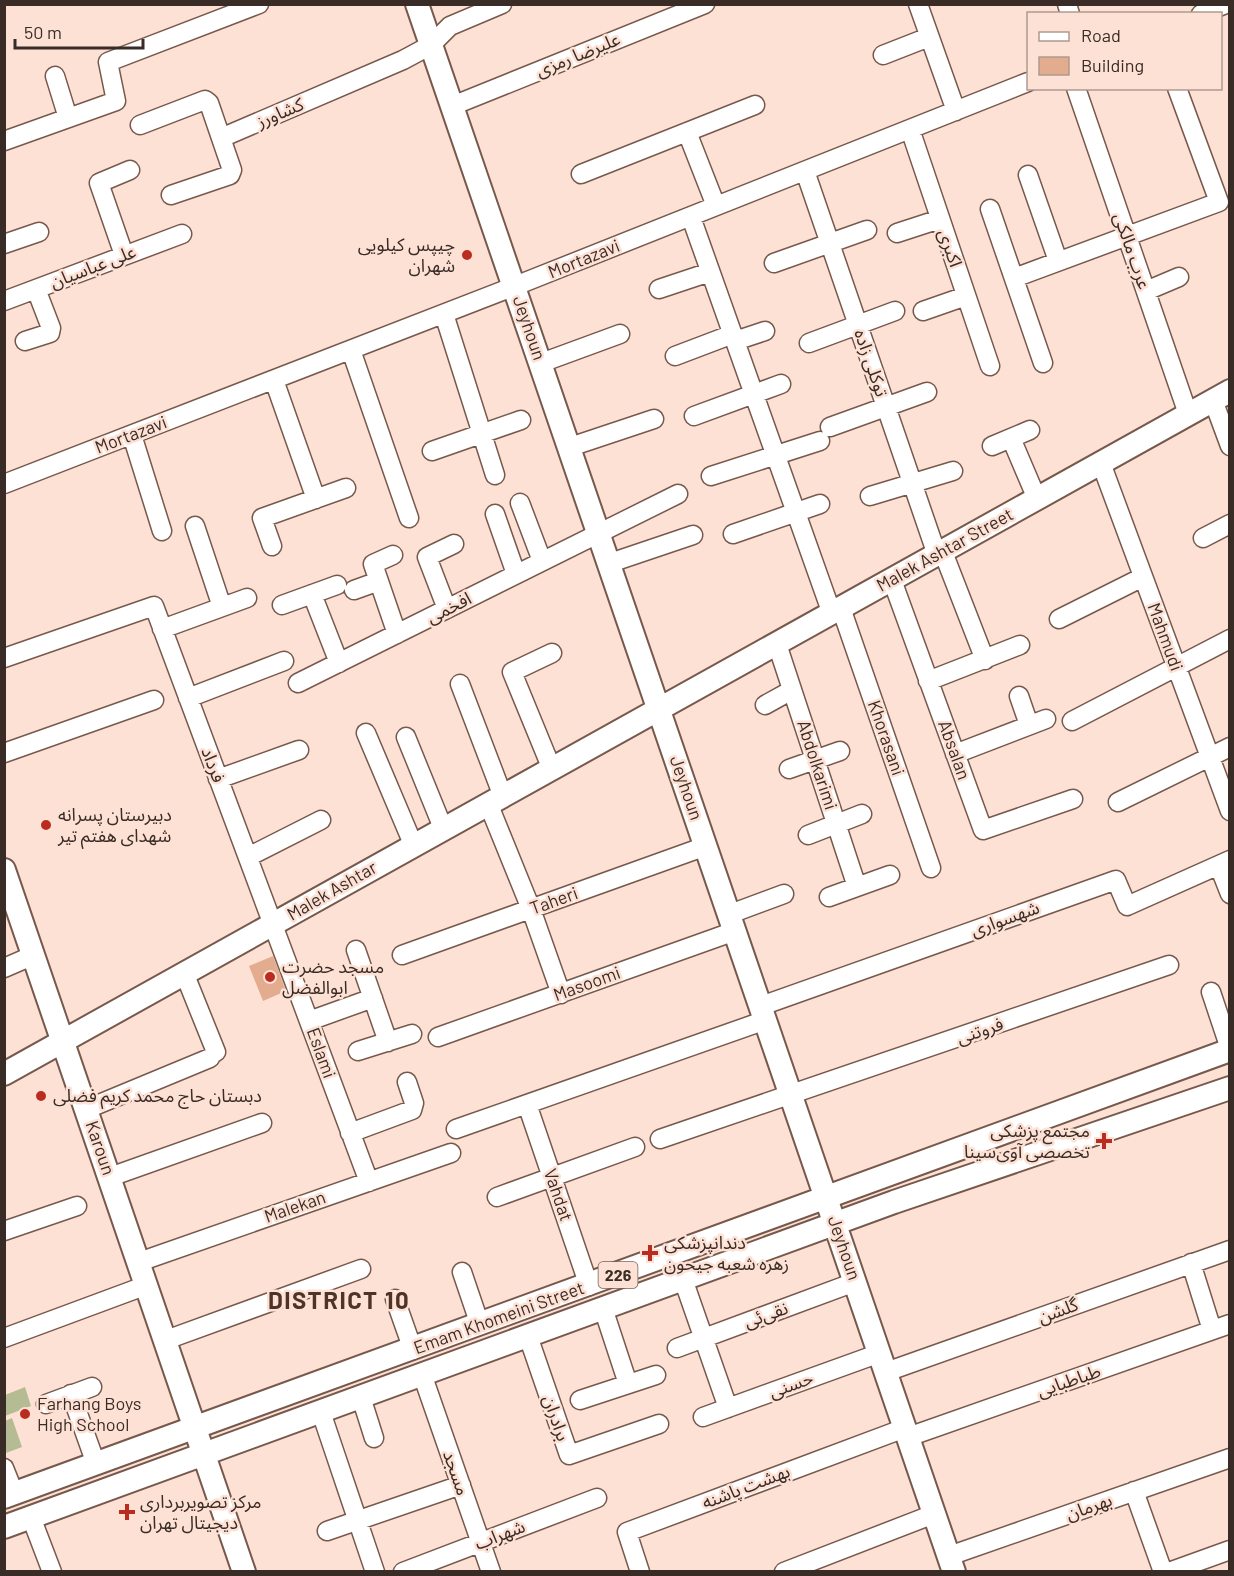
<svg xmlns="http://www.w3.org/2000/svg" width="1234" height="1576" font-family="Barlow,'Noto Sans Arabic',sans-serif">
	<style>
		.green { fill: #b5bc93 }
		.building { fill: #e3ac8e }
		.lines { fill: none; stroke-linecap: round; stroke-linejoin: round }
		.minor-casing { stroke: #77594c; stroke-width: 21 }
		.major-casing { stroke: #77594c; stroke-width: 26 }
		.minor { stroke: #fff; stroke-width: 18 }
		.major { stroke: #fff; stroke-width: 22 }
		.poi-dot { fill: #ba2c20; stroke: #fee1d5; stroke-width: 2 }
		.labels { text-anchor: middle; stroke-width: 5; stroke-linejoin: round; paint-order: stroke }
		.shield { fill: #fee1d5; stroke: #74625a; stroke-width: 1.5 }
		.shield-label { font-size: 16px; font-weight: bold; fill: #392c26 }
		.street-label { font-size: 18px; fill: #392c26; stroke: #fee1d5 }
		.poi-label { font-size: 18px; fill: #392c26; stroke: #fee1d5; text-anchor: start }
		.district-label { font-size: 24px; font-weight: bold; letter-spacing: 1.5px; fill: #4e3327; stroke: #fee1d5 }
	</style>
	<rect width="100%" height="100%" fill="#fee1d5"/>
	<path class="green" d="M25 1387 31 1406 5 1416V1395Z
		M12 1418 22 1447 6 1453 5 1421Z"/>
	<path class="building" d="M273 956 286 991 263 1001 249 966Z"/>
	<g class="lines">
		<defs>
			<path id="minor" d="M918 4 956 111
				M1067 4 1070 14
				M1201 14 1226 4
				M883 55 929 37
				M55 76 68 118
				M1076 88 1188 414
				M452 106 705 4
				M140 125 205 100 209 103 221 138
				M910 129 990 366
				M687 132 716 206
				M4 141 116 101 108 62 259 4
				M805 171 937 555
				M581 174 755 105
				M1028 175 1058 261
				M171 195 230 175 232 170 221 138 403 60 431 45 450 26 502 4
				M990 209 1043 363
				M691 217 832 614
				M897 233 940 219
				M4 244 39 232
				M124 255 99 183 130 170
				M774 263 867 230
				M1014 278 1219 202 1177 88
				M659 289 710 272
				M1146 291 1179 277
				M4 301 182 234
				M923 311 966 296
				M444 314 495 475
				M25 341 50 333 51 328 36 289
				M735 341 765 331
				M809 343 895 311
				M351 350 409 518
				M675 356 733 334
				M541 363 620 334
				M274 380 316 499
				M1213 400 1230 446
				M694 416 781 384
				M830 427 927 392
				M132 435 162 531
				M1011 438 1037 499
				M992 446 1030 430
				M570 447 654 419
				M432 451 521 420
				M1101 463 1230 811
				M711 476 820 441
				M4 484 515 286 1028 82
				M870 496 953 471
				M520 503 542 561
				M495 514 516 574
				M195 526 222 607
				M733 534 820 504
				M1203 538 1230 524
				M272 546 262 518 346 488
				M943 552 985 660
				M393 555 373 564 397 634
				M610 563 693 535
				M892 580 983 830 1073 799
				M354 590 379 581
				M312 594 339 663
				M282 605 337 585
				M841 608 931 868
				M447 609 427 557 454 544
				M1059 619 1143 577
				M162 629 247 598
				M777 644 857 887
				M4 658 154 606 369 1182
				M928 681 1020 645
				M298 683 678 494
				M460 684 502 794
				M1019 696 1029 725
				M188 698 284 661
				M765 705 792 690
				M1072 721 1230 639
				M366 733 413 844
				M406 737 443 828
				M4 753 154 700
				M955 754 1046 719
				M551 767 512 672 552 653
				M789 769 840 751
				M218 779 299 750
				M1118 802 1230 747
				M488 803 531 909 561 994
				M808 835 862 814
				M248 857 321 820
				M1219 866 1230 894
				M829 897 890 875
				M730 914 784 894
				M356 950 388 1042
				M402 955 706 846
				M4 968 34 955
				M185 975 216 1052
				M1211 992 1230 1049
				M761 1006 1116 880 1127 906 1230 860
				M309 1021 373 998
				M438 1037 735 931
				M358 1051 412 1034
				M527 1104 589 1286
				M87 1109 210 1058
				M456 1129 766 1020
				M350 1133 412 1110 414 1103 407 1082
				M660 1139 1169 965
				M110 1177 262 1123
				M497 1197 635 1147
				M4 1231 77 1206
				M139 1262 451 1153
				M1191 1263 1212 1330
				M462 1272 480 1325
				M683 1279 728 1408
				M395 1299 413 1350
				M603 1308 628 1384
				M528 1336 569 1455 659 1424
				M4 1338 147 1285
				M166 1340 361 1269
				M677 1348 855 1282
				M886 1372 1230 1250
				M422 1374 491 1572
				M71 1394 96 1464
				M361 1397 374 1438
				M580 1400 656 1375
				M46 1404 92 1387
				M321 1412 375 1572
				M703 1417 880 1353
				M908 1437 1230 1324
				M4 1468 14 1493
				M1134 1491 1163 1572
				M31 1517 52 1572
				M327 1531 461 1485
				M949 1556 1230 1458
				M403 1572 597 1498
				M640 1572 627 1532 905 1428
				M784 1572 934 1514
				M1169 1572 1230 1550"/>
			<path id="major" d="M417 4 954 1572
				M4 870 244 1572
				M4 1074 1230 391
				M4 1497 1230 1050
				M4 1527 894 1202 1230 1088"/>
		</defs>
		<use href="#minor" class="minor-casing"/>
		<use href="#major" class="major-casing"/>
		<use href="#minor" class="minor"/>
		<use href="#major" class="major"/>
	</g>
	<g class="poi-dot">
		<circle cx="467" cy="255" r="6"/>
		<circle cx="46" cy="825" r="6"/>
		<circle cx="270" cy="977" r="6"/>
		<circle cx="41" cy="1096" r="6"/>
		<path d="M1101 1132h6v6h6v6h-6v6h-6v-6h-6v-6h6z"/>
		<path d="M647 1244h6v6h6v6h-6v6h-6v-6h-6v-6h6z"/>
		<circle cx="25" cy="1414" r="6"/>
		<path d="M124 1503h6v6h6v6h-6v6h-6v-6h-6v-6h6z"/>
	</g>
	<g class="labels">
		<rect class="shield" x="598.5" y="1262" width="39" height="26" rx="4.5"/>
		<g class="shield-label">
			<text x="618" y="1281">226</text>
		</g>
		<g class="street-label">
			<text transform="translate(578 55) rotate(-22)" y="6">علیرضا رمزی</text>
			<text transform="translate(280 113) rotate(-23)" y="6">کشاورز</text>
			<text transform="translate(950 248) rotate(71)" y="6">اکبری</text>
			<text transform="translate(1132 251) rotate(71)" y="6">عرب مالکی</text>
			<text transform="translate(584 259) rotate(-22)" y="6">Mortazavi</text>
			<text transform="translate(93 267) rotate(-21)" y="6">علی عباسیان</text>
			<text transform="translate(529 328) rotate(71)" y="6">Jeyhoun</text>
			<text transform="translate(871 363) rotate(71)" y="6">توکلی زاده</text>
			<text transform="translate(131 435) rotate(-21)" y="6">Mortazavi</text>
			<text transform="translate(945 550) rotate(-29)" y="6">Malek Ashtar Street</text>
			<text transform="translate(449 608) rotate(-27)" y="6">افخمی</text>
			<text transform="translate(1165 637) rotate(70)" y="6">Mahmudi</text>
			<text transform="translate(886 738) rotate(71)" y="6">Khorasani</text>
			<text transform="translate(954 750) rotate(70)" y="6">Absalan</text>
			<text transform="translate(213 765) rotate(69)" y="6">فرداد</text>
			<text transform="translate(817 765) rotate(72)" y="6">Abdolkarimi</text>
			<text transform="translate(686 788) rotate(71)" y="6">Jeyhoun</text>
			<text transform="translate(332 891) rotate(-30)" y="6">Malek Ashtar</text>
			<text transform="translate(554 901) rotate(-20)" y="6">Taheri</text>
			<text transform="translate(1005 919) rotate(-20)" y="6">شهسواری</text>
			<text transform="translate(587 984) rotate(-20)" y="6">Masoomi</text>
			<text transform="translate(980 1031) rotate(-19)" y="6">فروتنی</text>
			<text transform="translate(321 1053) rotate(70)" y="6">Eslami</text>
			<text transform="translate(100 1148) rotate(71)" y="6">Karoun</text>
			<text transform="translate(558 1195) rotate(71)" y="6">Vahdat</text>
			<text transform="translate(295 1207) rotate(-19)" y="6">Malekan</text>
			<text transform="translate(844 1248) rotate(71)" y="6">Jeyhoun</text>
			<text transform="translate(1058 1311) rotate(-20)" y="6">گلشن</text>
			<text transform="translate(766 1315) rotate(-20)" y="6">نقی‌ئی</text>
			<text transform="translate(499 1318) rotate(-20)" y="6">Emam Khomeini Street</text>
			<text transform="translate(1069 1381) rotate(-19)" y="6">طباطبایی</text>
			<text transform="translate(791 1385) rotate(-20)" y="6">حسنی</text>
			<text transform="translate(556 1418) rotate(71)" y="6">برادران</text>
			<text transform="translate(456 1473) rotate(71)" y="6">مسجد</text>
			<text transform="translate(746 1487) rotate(-21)" y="6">بهشت پاشنه</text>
			<text transform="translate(1089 1507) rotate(-19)" y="6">بهرمان</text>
			<text transform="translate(500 1535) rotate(-21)" y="6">شهراب</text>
		</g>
		<g class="poi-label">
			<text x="455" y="251" text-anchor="end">چیپس کیلویی<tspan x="455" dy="21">شهران</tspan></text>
			<text x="58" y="821">دبیرستان پسرانه<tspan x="58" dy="21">شهدای هفتم تیر</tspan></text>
			<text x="282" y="973">مسجد حضرت<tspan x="282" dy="21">ابوالفضل</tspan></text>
			<text x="53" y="1102">دبستان حاج محمد کریم فضلی</text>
			<text x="1090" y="1137" text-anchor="end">مجتمع پزشکی<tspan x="1090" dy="21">تخصصی آوی‌سینا</tspan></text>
			<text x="664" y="1249">دندانپزشکی<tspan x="664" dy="21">زهره شعبه جیحون</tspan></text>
			<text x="37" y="1410">Farhang Boys<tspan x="37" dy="21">High School</tspan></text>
			<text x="140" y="1508">مرکز تصویربرداری<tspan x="140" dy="21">دیجیتال تهران</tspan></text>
		</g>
		<g class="district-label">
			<text x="339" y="1309">DISTRICT 10</text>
		</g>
	</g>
	<rect width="1234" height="1576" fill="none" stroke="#392c26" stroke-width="12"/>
	<rect x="1027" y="12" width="195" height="78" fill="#fee1d5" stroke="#af998f" stroke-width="1.5"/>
	<rect x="1039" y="32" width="30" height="9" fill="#ffffff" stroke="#af998f" stroke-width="1.5"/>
	<text x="1081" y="42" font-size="18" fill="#392c26">Road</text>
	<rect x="1039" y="57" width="30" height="18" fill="#e3ac8e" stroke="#af998f" stroke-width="1.5"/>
	<text x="1081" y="72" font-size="18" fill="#392c26">Building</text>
	<path d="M15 39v9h128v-9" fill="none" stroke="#392c26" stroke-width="3"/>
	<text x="24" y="39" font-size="18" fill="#392c26" stroke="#fee1d5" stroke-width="4.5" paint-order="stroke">50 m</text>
</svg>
